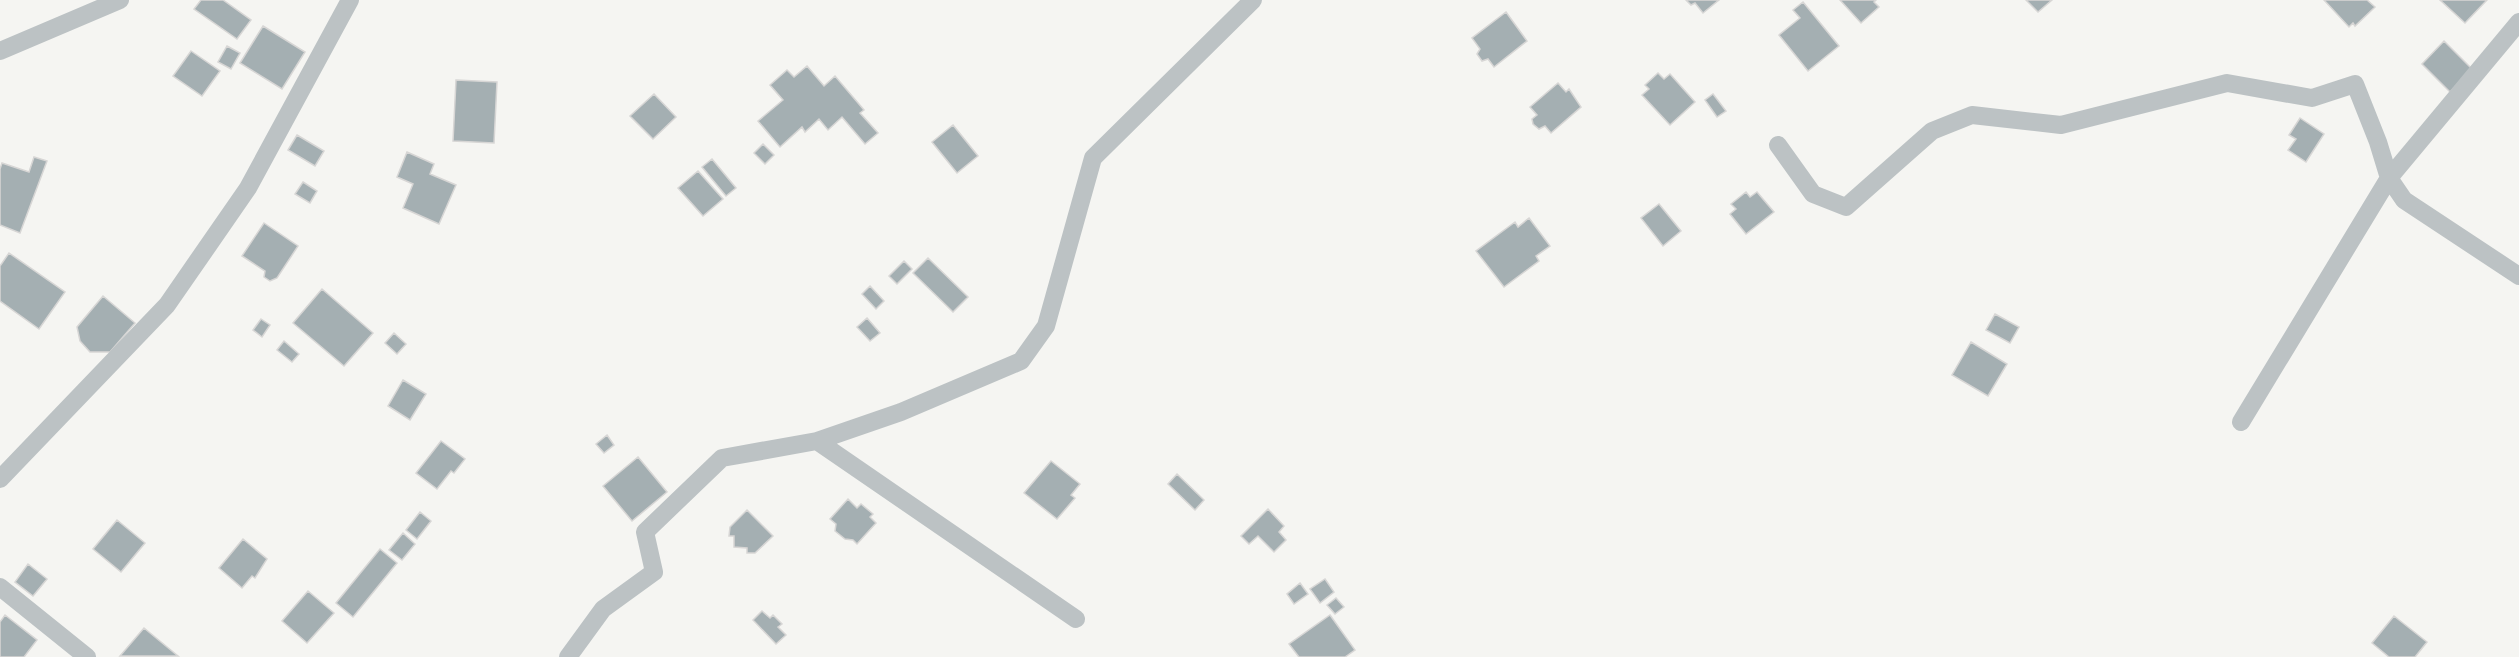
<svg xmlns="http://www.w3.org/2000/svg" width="2519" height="657" font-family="Poppins,sans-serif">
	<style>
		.building { fill: #a4afb2; stroke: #d7d6d5; stroke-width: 1.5 }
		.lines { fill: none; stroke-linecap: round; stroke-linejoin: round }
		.minor { stroke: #bcc2c4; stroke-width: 18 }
	</style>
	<rect width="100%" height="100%" fill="#f5f5f2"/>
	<path class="building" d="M201 0H223L251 20 237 39 194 9Z
		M1686 0H1719L1703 13 1695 3 1691 5Z
		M1840 0H1876L1874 2 1879 7 1861 23Z
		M2026 0H2052L2038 12Z
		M2324 0H2367L2375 7 2355 26 2353 23 2349 27Z
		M2440 0H2487L2465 23Z
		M1803 2 1839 46 1808 71 1779 35 1800 18 1793 10Z
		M1506 12 1527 41 1494 67 1488 59 1482 61 1477 54 1480 49 1472 38Z
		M263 26 305 52 282 89 240 63Z
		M2444 41 2472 69 2450 92 2422 64Z
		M227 46 240 53 231 69 218 62Z
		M191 51 220 71 202 96 173 76Z
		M807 66 824 86 835 76 864 110 860 113 878 133 865 144 842 117 828 130 819 119 805 132 802 127 780 147 758 121 783 100 770 85 787 70 794 77Z
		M1658 73 1664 79 1670 74 1695 102 1670 125 1642 95 1649 89 1645 85Z
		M456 80 497 82 494 143 453 141Z
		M1558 83 1566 92 1569 89 1581 107 1551 133 1545 126 1539 129 1533 124 1532 119 1537 115 1530 107Z
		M654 94 676 117 653 139 630 116Z
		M1713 94 1726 111 1717 117 1705 100Z
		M2300 118 2324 134 2306 162 2288 150 2296 139 2289 135Z
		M953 125 978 156 957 173 932 142Z
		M297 135 324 151 315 166 288 150Z
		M763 144 774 155 765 164 754 153Z
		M407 152 434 164 430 174 456 185 439 224 403 208 413 184 397 177Z
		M34 157 47 161 20 233 0 225V169L2 163 29 172Z
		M712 159 736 188 726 196 702 167Z
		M698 171 723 199 703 216 678 188Z
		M303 182 317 191 310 203 295 194Z
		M1746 192 1750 197 1757 192 1774 212 1746 234 1730 214 1736 209 1731 204Z
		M1659 204 1681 231 1663 246 1641 218Z
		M1529 218 1550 246 1536 256 1539 261 1504 287 1476 251 1515 222 1518 227Z
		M264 223 298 246 277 278 270 281 264 277 265 271 242 256Z
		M9 253 65 292 39 329 0 301V266Z
		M928 258 968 297 953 312 913 273Z
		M904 261 912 269 897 284 889 276Z
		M870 286 884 301 876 309 862 294Z
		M322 289 373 333 344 366 293 323Z
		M103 296 135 323 110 352H90L80 341 77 327Z
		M1995 314 2019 327 2010 343 1986 330Z
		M867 318 880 333 870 341 857 327Z
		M261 319 270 325 262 337 253 330Z
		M394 333 406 344 397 354 385 343Z
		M284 341 299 354 292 362 277 350Z
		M1971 342 2007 364 1988 396 1952 375Z
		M403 380 426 394 410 420 388 406Z
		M607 435 614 445 604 453 596 444Z
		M441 441 465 459 454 473 451 471 437 489 416 473Z
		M638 457 667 492 632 521 603 486Z
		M1051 461 1080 484 1071 495 1075 498 1057 519 1024 493Z
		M1177 474 1204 500 1195 510 1168 484Z
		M848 499 857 508 861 504 873 514 870 517 876 523 857 544 853 540 845 539 835 531 836 524 830 519Z
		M1268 509 1284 526 1279 532 1286 540 1274 552 1258 536 1249 544 1241 536Z
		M747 510 773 536 755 553H747V548L734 547V536H729L730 527Z
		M420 512 431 521 417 539 406 530Z
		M117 520 145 543 121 572 93 549Z
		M403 533 415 544 402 560 389 550Z
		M243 539 267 559 255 578 252 576 242 588 219 568Z
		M380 549 397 563 353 617 336 603Z
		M28 564 47 579 33 596 15 582Z
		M1325 579 1334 592 1320 603 1310 589Z
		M1300 583 1308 594 1294 604 1287 594Z
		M308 591 334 613 307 643 282 621Z
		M1336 598 1344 607 1335 614 1327 605Z
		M762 611 770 618 773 615 782 624 778 627 786 635 776 644 753 620Z
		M5 615 37 640 24 657H0V622Z
		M1330 615 1355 650 1345 657H1299L1289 644Z
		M2394 616 2427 642 2415 657H2389L2372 643Z
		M144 628 178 656H120Z"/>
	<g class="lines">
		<path class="minor" d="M0 51 120 0
			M1778 145 1813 194 1846 207 1932 131 1972 115 2061 125 2227 83 2312 98 2355 84 2378 142 2389 178 2404 200 2519 276
			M2241 422 2389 178 2519 22
			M817 441 901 412 1021 361 1046 326 1093 158 1253 0
			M0 479 167 305 248 188 350 0
			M0 587 87 657
			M568 657 603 609 654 572 645 532 722 458 817 441 1076 619"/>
	</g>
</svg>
